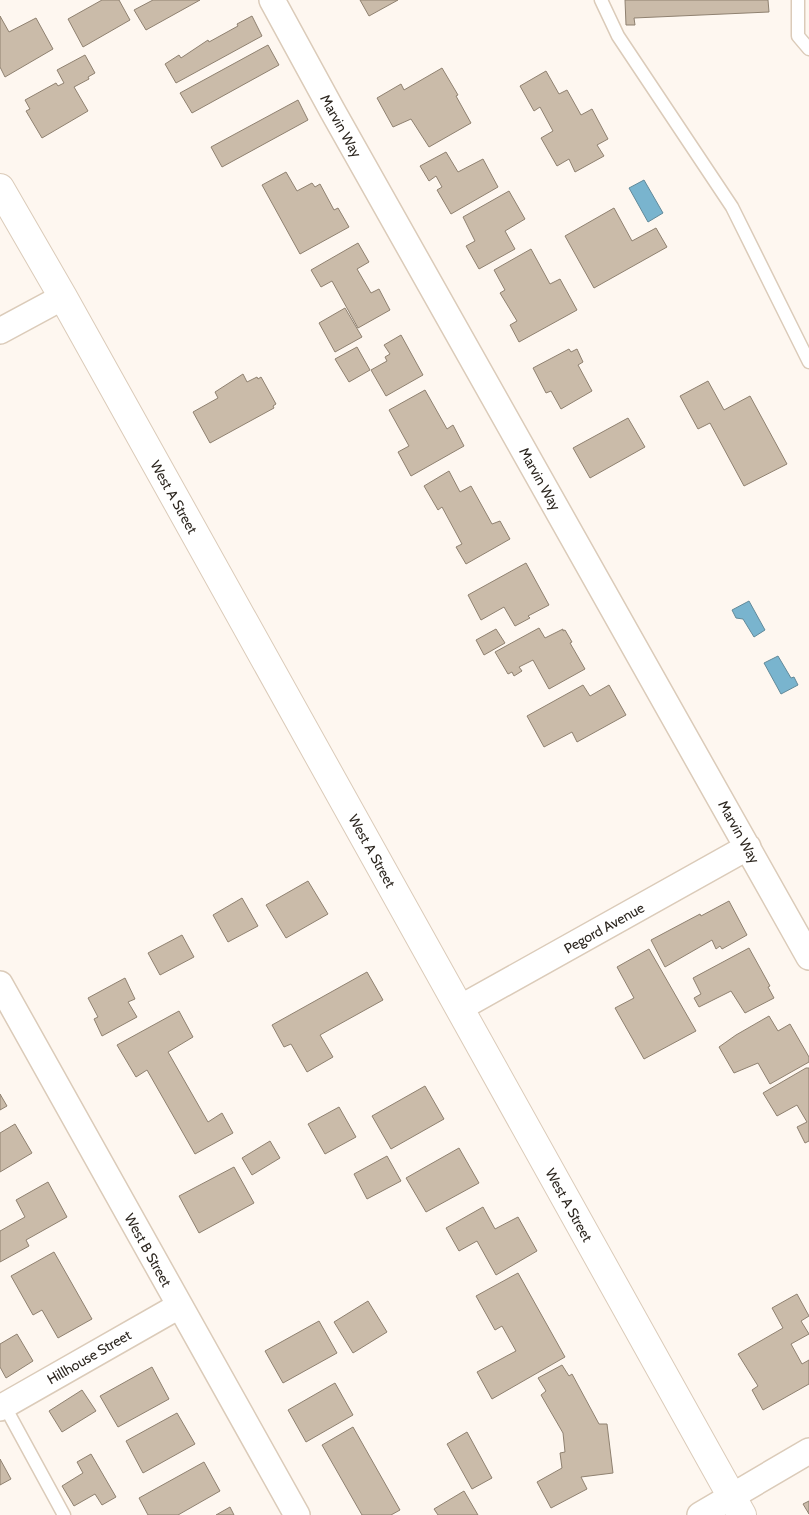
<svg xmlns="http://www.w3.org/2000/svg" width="809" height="1515" font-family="Cabin,sans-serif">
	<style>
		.water { fill: #79b4ce; stroke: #628a9a }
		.building { fill: #cabba9; stroke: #8f8170 }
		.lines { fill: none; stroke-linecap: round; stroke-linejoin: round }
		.lane-casing { stroke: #dbcbb9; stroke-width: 15 }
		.street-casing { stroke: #dbcbb9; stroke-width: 28 }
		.secondary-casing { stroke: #dbcbb9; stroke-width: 30 }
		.lane { stroke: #fff; stroke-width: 12 }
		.street { stroke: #fff; stroke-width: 25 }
		.secondary { stroke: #fff; stroke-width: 28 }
		.labels { text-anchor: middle; stroke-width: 4; stroke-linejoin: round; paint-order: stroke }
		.street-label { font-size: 14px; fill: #2d2720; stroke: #fff }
	</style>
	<rect width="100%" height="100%" fill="#fef7f0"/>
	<path class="water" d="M644 180 663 213 648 222 629 188Z
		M749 601 765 630 754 637 743 619 736 618 732 610Z
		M778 656 791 678 794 677 798 685 781 694 764 663Z"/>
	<path class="building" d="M102 0H119L130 20 83 47 68 19Z
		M153 0H200L146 30 134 10Z
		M360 0H398L369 16Z
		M625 0H768L769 12 634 18 635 25H626Z
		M0 16 9 32 36 18 53 49 5 77 0 67Z
		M252 16 262 36 176 83 165 64 179 55 181 58 208 40 209 42 238 26 237 24Z
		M268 45 279 65 192 113 180 93Z
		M85 55 95 73 88 77 89 79 74 87 88 111 42 138 26 111 30 109 25 100 56 83 58 86 64 83 57 70Z
		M442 68 458 95 456 96 471 123 429 147 411 119 393 127 377 98 401 84 404 90Z
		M546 71 559 94 567 90 581 115 592 109 608 139 597 145 604 156 575 172 569 159 557 166 541 138 553 131 540 107 534 111 520 86Z
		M298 100 308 120 222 167 211 147Z
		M446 152 458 172 483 159 498 187 451 214 437 190 442 187 436 176 429 181 420 166Z
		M286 172 297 191 312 183 315 187 320 184 334 210 338 208 349 227 300 254 262 185Z
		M509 191 525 219 505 231 515 249 479 269 466 246 475 241 463 217Z
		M614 208 632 241 656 228 667 247 594 288 565 236Z
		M358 243 369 262 357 269 371 293 379 289 390 310 358 328 332 281 321 287 311 270Z
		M531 249 550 284 560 279 577 310 519 342 510 325 517 321 500 293 505 290 494 270Z
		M345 308 362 337 335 352 319 323Z
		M401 335 423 375 386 396 371 370 387 361 385 357 390 354 384 345Z
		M357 347 370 370 349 382 335 359Z
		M569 349 571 352 577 349 583 362 578 365 592 391 561 409 551 391 546 393 533 368Z
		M243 374 247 382 257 377 258 379 261 377 276 404 273 406 274 408 210 443 193 412 218 398 215 392Z
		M708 381 724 410 750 396 787 464 744 486 710 423 698 429 680 396Z
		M425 390 447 429 453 425 464 446 411 476 398 452 409 446 389 410Z
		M628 418 645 447 590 478 573 448Z
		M449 471 460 492 471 486 492 524 500 521 510 539 466 564 456 547 462 544 442 507 438 510 424 486Z
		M526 563 549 605 528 616 530 618 515 626 504 607 481 620 468 595Z
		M539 628 545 638 563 629V631L565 630 572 642 570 643 585 669 549 689 533 660 519 667 522 671 514 676 512 672 508 674 495 652Z
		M496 629 505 643 484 655 476 640Z
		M583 685 590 696 609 685 626 715 577 742 572 732 544 747 527 716Z
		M308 881 328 914 286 938 266 905Z
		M242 898 258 926 228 942 213 915Z
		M729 901 747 935 722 949 720 946 716 949 712 940 665 967 651 940 700 914 701 916Z
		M182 935 194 957 160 975 148 953Z
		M749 948 770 986 768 987 774 998 745 1013 731 991 699 1007 694 998 701 994 693 978Z
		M649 949 696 1031 644 1059 615 1008 634 998 617 967Z
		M367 972 383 1000 320 1035 333 1057 307 1072 291 1044 284 1047 272 1025Z
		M125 978 135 999 128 1002 137 1017 102 1036 94 1019 98 1017 88 998Z
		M179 1011 193 1037 168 1052 208 1122 222 1113 233 1133 195 1154 147 1070 136 1077 117 1045Z
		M769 1016 778 1031 790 1024 809 1057V1062L770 1084 758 1063 734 1073 719 1047 736 1035Z
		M806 1068H809V1141L805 1143 797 1127 807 1122 797 1105 777 1116 763 1093Z
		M425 1086 444 1119 391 1149 372 1116Z
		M0 1094 7 1106 0 1110Z
		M339 1107 356 1137 325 1154 308 1124Z
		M15 1124 32 1153 0 1172V1133Z
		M270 1141 280 1158 252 1175 242 1158Z
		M459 1148 479 1183 426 1212 406 1178Z
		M387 1156 401 1181 367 1199 354 1174Z
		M234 1167 254 1203 199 1233 179 1196Z
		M48 1182 67 1217 26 1240 29 1246 0 1262V1231L25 1217 16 1200Z
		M483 1207 495 1229 518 1217 537 1251 496 1275 477 1241 459 1251 446 1228Z
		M54 1252 92 1319 58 1338 42 1310 33 1315 11 1276Z
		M518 1273 565 1357 492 1399 477 1372 516 1351 502 1326 495 1330 476 1296Z
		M797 1294 809 1316 801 1321 809 1334 791 1344 802 1364 809 1360V1384L763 1410 752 1390 758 1386 738 1354 783 1328 772 1308Z
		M368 1301 387 1332 353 1353 334 1322Z
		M319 1321 337 1353 283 1383 265 1351Z
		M17 1334 33 1361 6 1378 0 1367V1344Z
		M562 1365 569 1376 572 1374 599 1424H607L613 1473 581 1477 587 1489 551 1508 537 1482 562 1468 560 1453 565 1452 563 1433 541 1395 546 1391 538 1378Z
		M152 1367 169 1399 118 1427 100 1396Z
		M335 1383 353 1415 306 1442 288 1410Z
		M82 1390 96 1411 62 1432 49 1411Z
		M177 1413 195 1444 143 1473 126 1441Z
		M353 1427 400 1510 391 1515H362L322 1445Z
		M467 1432 492 1478 472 1489 447 1444Z
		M91 1454 116 1497 102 1505 95 1494 74 1506 62 1486 83 1473 77 1462Z
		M0 1459 11 1479 0 1485Z
		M204 1462 220 1491 178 1515H148L139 1498Z
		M464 1491 478 1515H438L434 1509Z
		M809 1501V1514L803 1504Z
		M230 1507 234 1515H216Z"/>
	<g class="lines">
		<defs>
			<path id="lane" d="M601 0 618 36 732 207 809 362
				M798 0V36L809 49
				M3 1403 64 1515"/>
			<path id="street" d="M272 0 332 110 809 957
				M0 331 63 297
				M0 984 297 1515
				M460 1008 748 847
				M0 1408 179 1306
				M700 1515 809 1451"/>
			<path id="secondary" d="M0 188 63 297 742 1515"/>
		</defs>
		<use href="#lane" class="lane-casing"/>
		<use href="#street" class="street-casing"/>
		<use href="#secondary" class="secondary-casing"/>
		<use href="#lane" class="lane"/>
		<use href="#street" class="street"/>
		<use href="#secondary" class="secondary"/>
	</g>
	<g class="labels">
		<g class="street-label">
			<text transform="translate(341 126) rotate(61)" y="5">Marvin Way</text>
			<text transform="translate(540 479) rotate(61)" y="5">Marvin Way</text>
			<text transform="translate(174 497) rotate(61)" y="5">West A Street</text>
			<text transform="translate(739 832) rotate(61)" y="5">Marvin Way</text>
			<text transform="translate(372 851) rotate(61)" y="5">West A Street</text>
			<text transform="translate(604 928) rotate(-29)" y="5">Pegord Avenue</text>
			<text transform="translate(569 1205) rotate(61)" y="5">West A Street</text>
			<text transform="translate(148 1250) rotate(61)" y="5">West B Street</text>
			<text transform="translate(89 1357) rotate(-30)" y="5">Hillhouse Street</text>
		</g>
	</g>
</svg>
